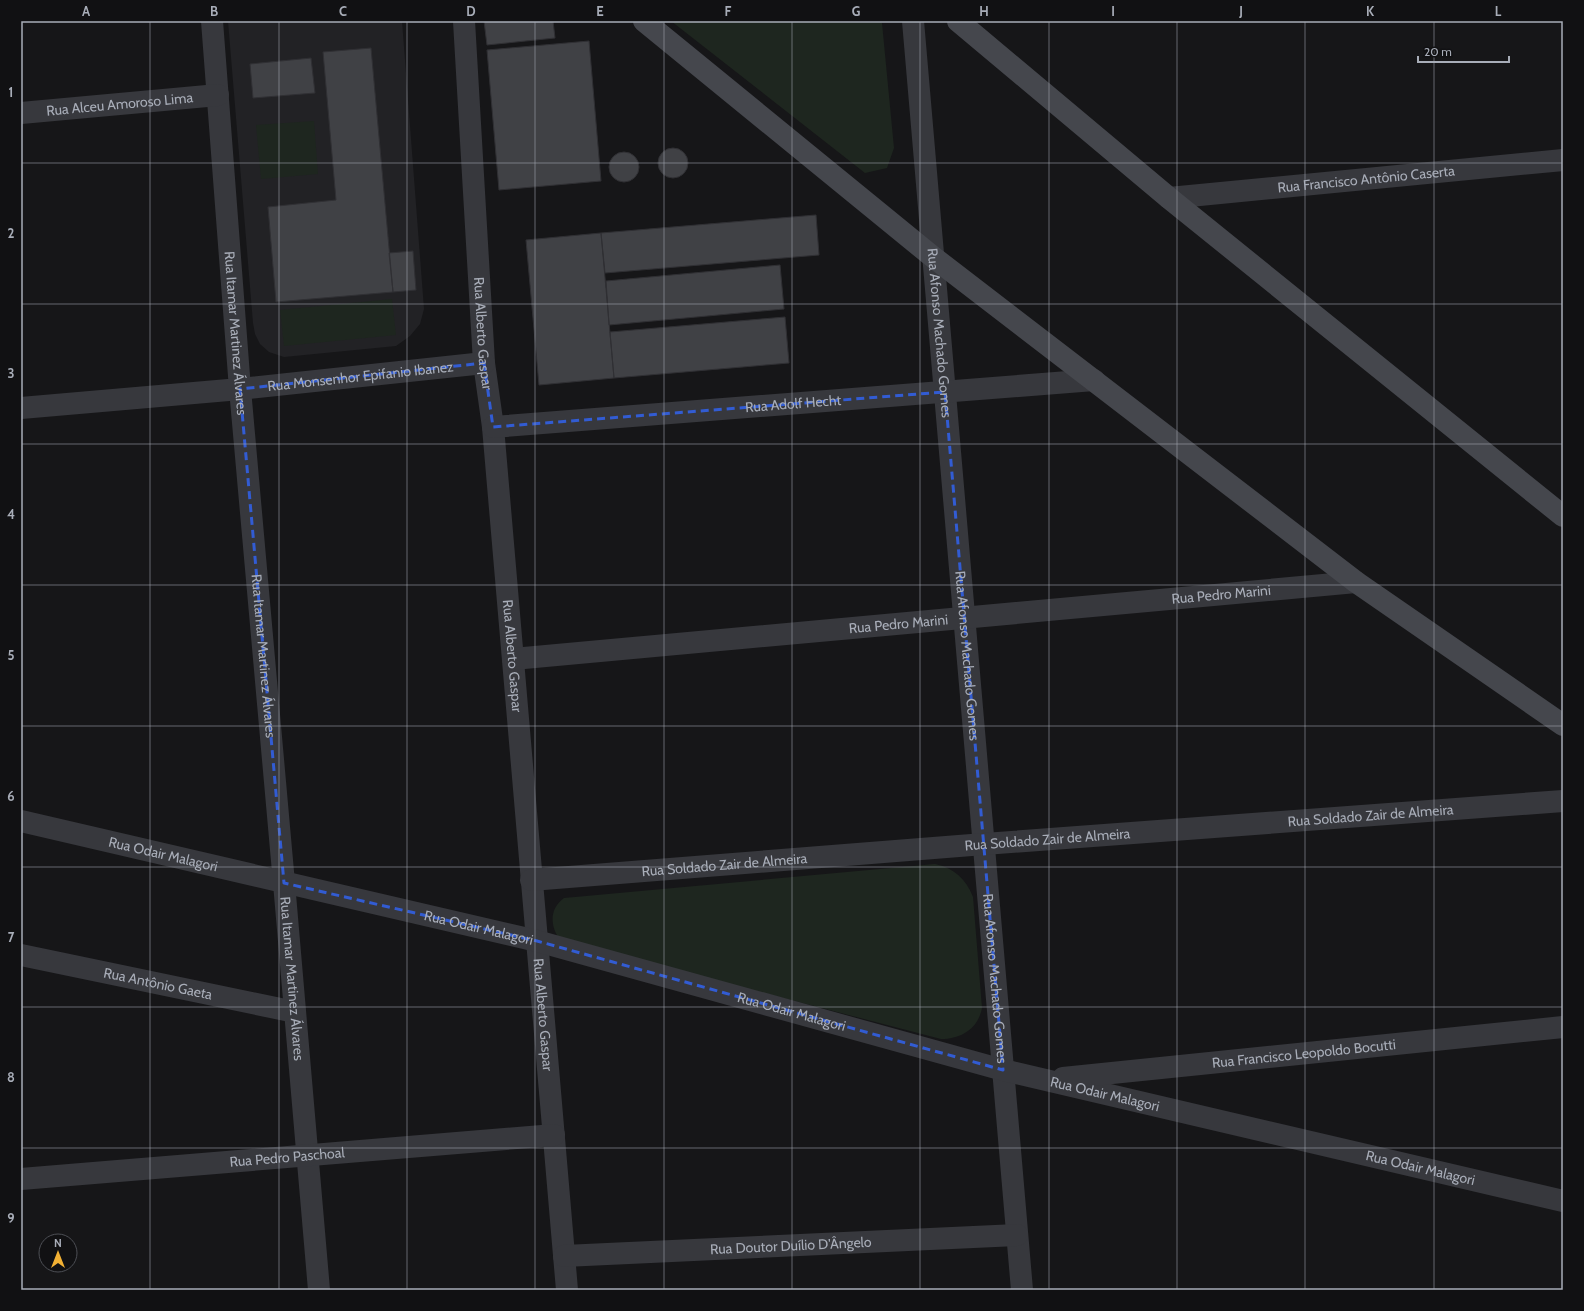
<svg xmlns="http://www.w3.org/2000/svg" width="1584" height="1311" font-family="Cabin,sans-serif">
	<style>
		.built { fill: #222225 }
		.green { fill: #1e261f }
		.building { fill: #404145; stroke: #303034 }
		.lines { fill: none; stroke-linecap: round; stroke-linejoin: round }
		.street { stroke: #37383d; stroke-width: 22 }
		.secondary { stroke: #45474d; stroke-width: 22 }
		.marked { fill: none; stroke: #325cd3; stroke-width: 3; stroke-dasharray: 8 5; stroke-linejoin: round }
		.grid { fill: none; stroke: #a8adb8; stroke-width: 1; stroke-opacity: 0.55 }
		.labels { text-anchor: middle; stroke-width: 3; stroke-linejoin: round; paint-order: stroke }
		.street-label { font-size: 14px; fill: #a8adb8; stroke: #111113 }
		.neatline { fill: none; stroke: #a8adb8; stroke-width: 1.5 }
		.grid-label { font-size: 13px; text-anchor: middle; font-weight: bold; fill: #a8adb8 }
	</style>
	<rect width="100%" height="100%" fill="#161618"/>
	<path class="built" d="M228 21H402L424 309 420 324 410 336 396 346 284 357 269 352 260 344 255 334 253 323Z"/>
	<path class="green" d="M671 21H879L882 23 894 148 887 168 865 173Z
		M314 121 318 174 261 179 256 125Z
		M392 299 396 335 284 346 280 310Z
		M935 864C954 868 966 879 973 897L982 1008C978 1029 961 1039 941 1039L560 940C550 926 549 909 564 898Z"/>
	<path class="building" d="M484 21H553L555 38 487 45Z
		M589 41 601 181 499 190 487 50Z
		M371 48 393 292 276 302 268 207 336 200 323 52Z
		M311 58 315 93 253 98 250 64Z
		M658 163a15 15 0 1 1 30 0a15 15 0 1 1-30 0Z
		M609 167a15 15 0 1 1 30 0a15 15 0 1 1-30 0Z
		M816 215 819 255 605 273 601 233Z
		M601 233 614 378 539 385 526 240Z
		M413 251 416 290 393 292 389 253Z
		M780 265 784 309 609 325 606 281Z
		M785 317 789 363 614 378 610 332Z"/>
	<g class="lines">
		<g class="street">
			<path id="s1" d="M212 21 240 389 284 883 319 1290"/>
			<path id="s2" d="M464 21 484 363 493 427 567 1290"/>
			<path id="s3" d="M913 21 1022 1290"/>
			<path id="s4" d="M21 113 218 95"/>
			<path id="s5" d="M1169 198 1563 160"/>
			<path id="s6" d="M21 408 240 389 484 363"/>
			<path id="s7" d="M493 427 1094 380"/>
			<path id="s8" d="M513 659 1356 582"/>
			<path id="s9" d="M21 821 537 941 1003 1070 1563 1201"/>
			<path id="s10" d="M531 880 984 844 1563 801"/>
			<path id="s11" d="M21 955 295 1012"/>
			<path id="s12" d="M1063 1078 1563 1027"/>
			<path id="s13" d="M21 1179 554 1135"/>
			<path id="s14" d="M564 1256 1017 1235"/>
		</g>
		<path class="secondary" d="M644 21 933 257 1356 582 1563 725
			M958 21 1169 198 1563 516"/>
	</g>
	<path class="marked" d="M484 363 493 427 945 392 1003 1070 537 941 284 883 240 389Z"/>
	<path class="grid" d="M150 21V1290M279 21V1290M407 21V1290M535 21V1290M664 21V1290M792 21V1290M920 21V1290M1049 21V1290M1177 21V1290M1305 21V1290M1434 21V1290M21 163H1563M21 304H1563M21 444H1563M21 585H1563M21 726H1563M21 867H1563M21 1007H1563M21 1148H1563"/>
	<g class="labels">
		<g class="street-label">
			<text dy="5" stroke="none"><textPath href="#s4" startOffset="99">Rua Alceu Amoroso Lima</textPath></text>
			<text dy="5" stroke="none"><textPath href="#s5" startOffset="198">Rua Francisco Antônio Caserta</textPath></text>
			<text dy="5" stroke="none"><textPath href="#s1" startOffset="313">Rua Itamar Martinez Álvares</textPath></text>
			<text dy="5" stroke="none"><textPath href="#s2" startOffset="313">Rua Alberto Gaspar</textPath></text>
			<text dy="5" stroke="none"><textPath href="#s3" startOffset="313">Rua Afonso Machado Gomes</textPath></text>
			<text dy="5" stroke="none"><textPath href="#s6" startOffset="341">Rua Monsenhor Epifanio Ibanez</textPath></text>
			<text dy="5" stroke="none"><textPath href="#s7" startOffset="301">Rua Adolf Hecht</textPath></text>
			<text dy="5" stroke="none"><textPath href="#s8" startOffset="711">Rua Pedro Marini</textPath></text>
			<text dy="5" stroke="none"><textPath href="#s8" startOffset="387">Rua Pedro Marini</textPath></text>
			<text dy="5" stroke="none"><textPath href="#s3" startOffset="637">Rua Afonso Machado Gomes</textPath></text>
			<text dy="5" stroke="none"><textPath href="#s1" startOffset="637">Rua Itamar Martinez Álvares</textPath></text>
			<text dy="5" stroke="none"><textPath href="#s2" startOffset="637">Rua Alberto Gaspar</textPath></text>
			<text dy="5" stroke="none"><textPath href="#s10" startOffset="842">Rua Soldado Zair de Almeira</textPath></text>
			<text dy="5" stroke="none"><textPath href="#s10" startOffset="518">Rua Soldado Zair de Almeira</textPath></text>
			<text dy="5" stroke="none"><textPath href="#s9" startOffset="146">Rua Odair Malagori</textPath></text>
			<text dy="5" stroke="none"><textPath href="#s10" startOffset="194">Rua Soldado Zair de Almeira</textPath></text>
			<text dy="5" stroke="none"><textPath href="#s9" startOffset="470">Rua Odair Malagori</textPath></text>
			<text dy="5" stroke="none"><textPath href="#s1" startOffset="961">Rua Itamar Martinez Álvares</textPath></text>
			<text dy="5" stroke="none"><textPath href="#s3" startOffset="961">Rua Afonso Machado Gomes</textPath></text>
			<text dy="5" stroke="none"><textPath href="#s11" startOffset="140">Rua Antônio Gaeta</textPath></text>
			<text dy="5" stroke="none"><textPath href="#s9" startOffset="794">Rua Odair Malagori</textPath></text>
			<text dy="5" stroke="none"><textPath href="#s2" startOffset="997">Rua Alberto Gaspar</textPath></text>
			<text dy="5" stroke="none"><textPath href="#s12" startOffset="242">Rua Francisco Leopoldo Bocutti</textPath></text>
			<text dy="5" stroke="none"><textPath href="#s9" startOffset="1118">Rua Odair Malagori</textPath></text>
			<text dy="5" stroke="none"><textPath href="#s13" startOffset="267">Rua Pedro Paschoal</textPath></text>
			<text dy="5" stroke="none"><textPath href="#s9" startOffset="1442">Rua Odair Malagori</textPath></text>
			<text dy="5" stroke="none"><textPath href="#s14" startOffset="227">Rua Doutor Duílio D'Ângelo</textPath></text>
		</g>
	</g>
	<rect width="1584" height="1311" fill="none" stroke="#111113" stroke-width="44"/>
	<g transform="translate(58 1253)"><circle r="19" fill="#111113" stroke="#4d4f55"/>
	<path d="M0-3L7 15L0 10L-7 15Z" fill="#f2b134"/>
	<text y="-6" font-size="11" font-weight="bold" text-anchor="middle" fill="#a8adb8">N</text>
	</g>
	<path d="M1418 56v6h91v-6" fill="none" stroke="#a8adb8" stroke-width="2"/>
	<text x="1424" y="56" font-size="12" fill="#a8adb8" stroke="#111113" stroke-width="3" paint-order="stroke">20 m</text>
	<rect x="22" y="22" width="1540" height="1267" class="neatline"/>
	<g class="grid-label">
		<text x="86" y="16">A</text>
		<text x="214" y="16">B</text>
		<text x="343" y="16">C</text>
		<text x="471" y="16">D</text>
		<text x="600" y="16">E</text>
		<text x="728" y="16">F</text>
		<text x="856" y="16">G</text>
		<text x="984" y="16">H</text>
		<text x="1113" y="16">I</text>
		<text x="1241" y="16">J</text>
		<text x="1370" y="16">K</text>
		<text x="1498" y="16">L</text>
		<text x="11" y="97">1</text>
		<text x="11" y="238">2</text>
		<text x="11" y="378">3</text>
		<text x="11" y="519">4</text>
		<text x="11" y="660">5</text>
		<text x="11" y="801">6</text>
		<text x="11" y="942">7</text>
		<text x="11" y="1082">8</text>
		<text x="11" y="1223">9</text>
	</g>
</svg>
